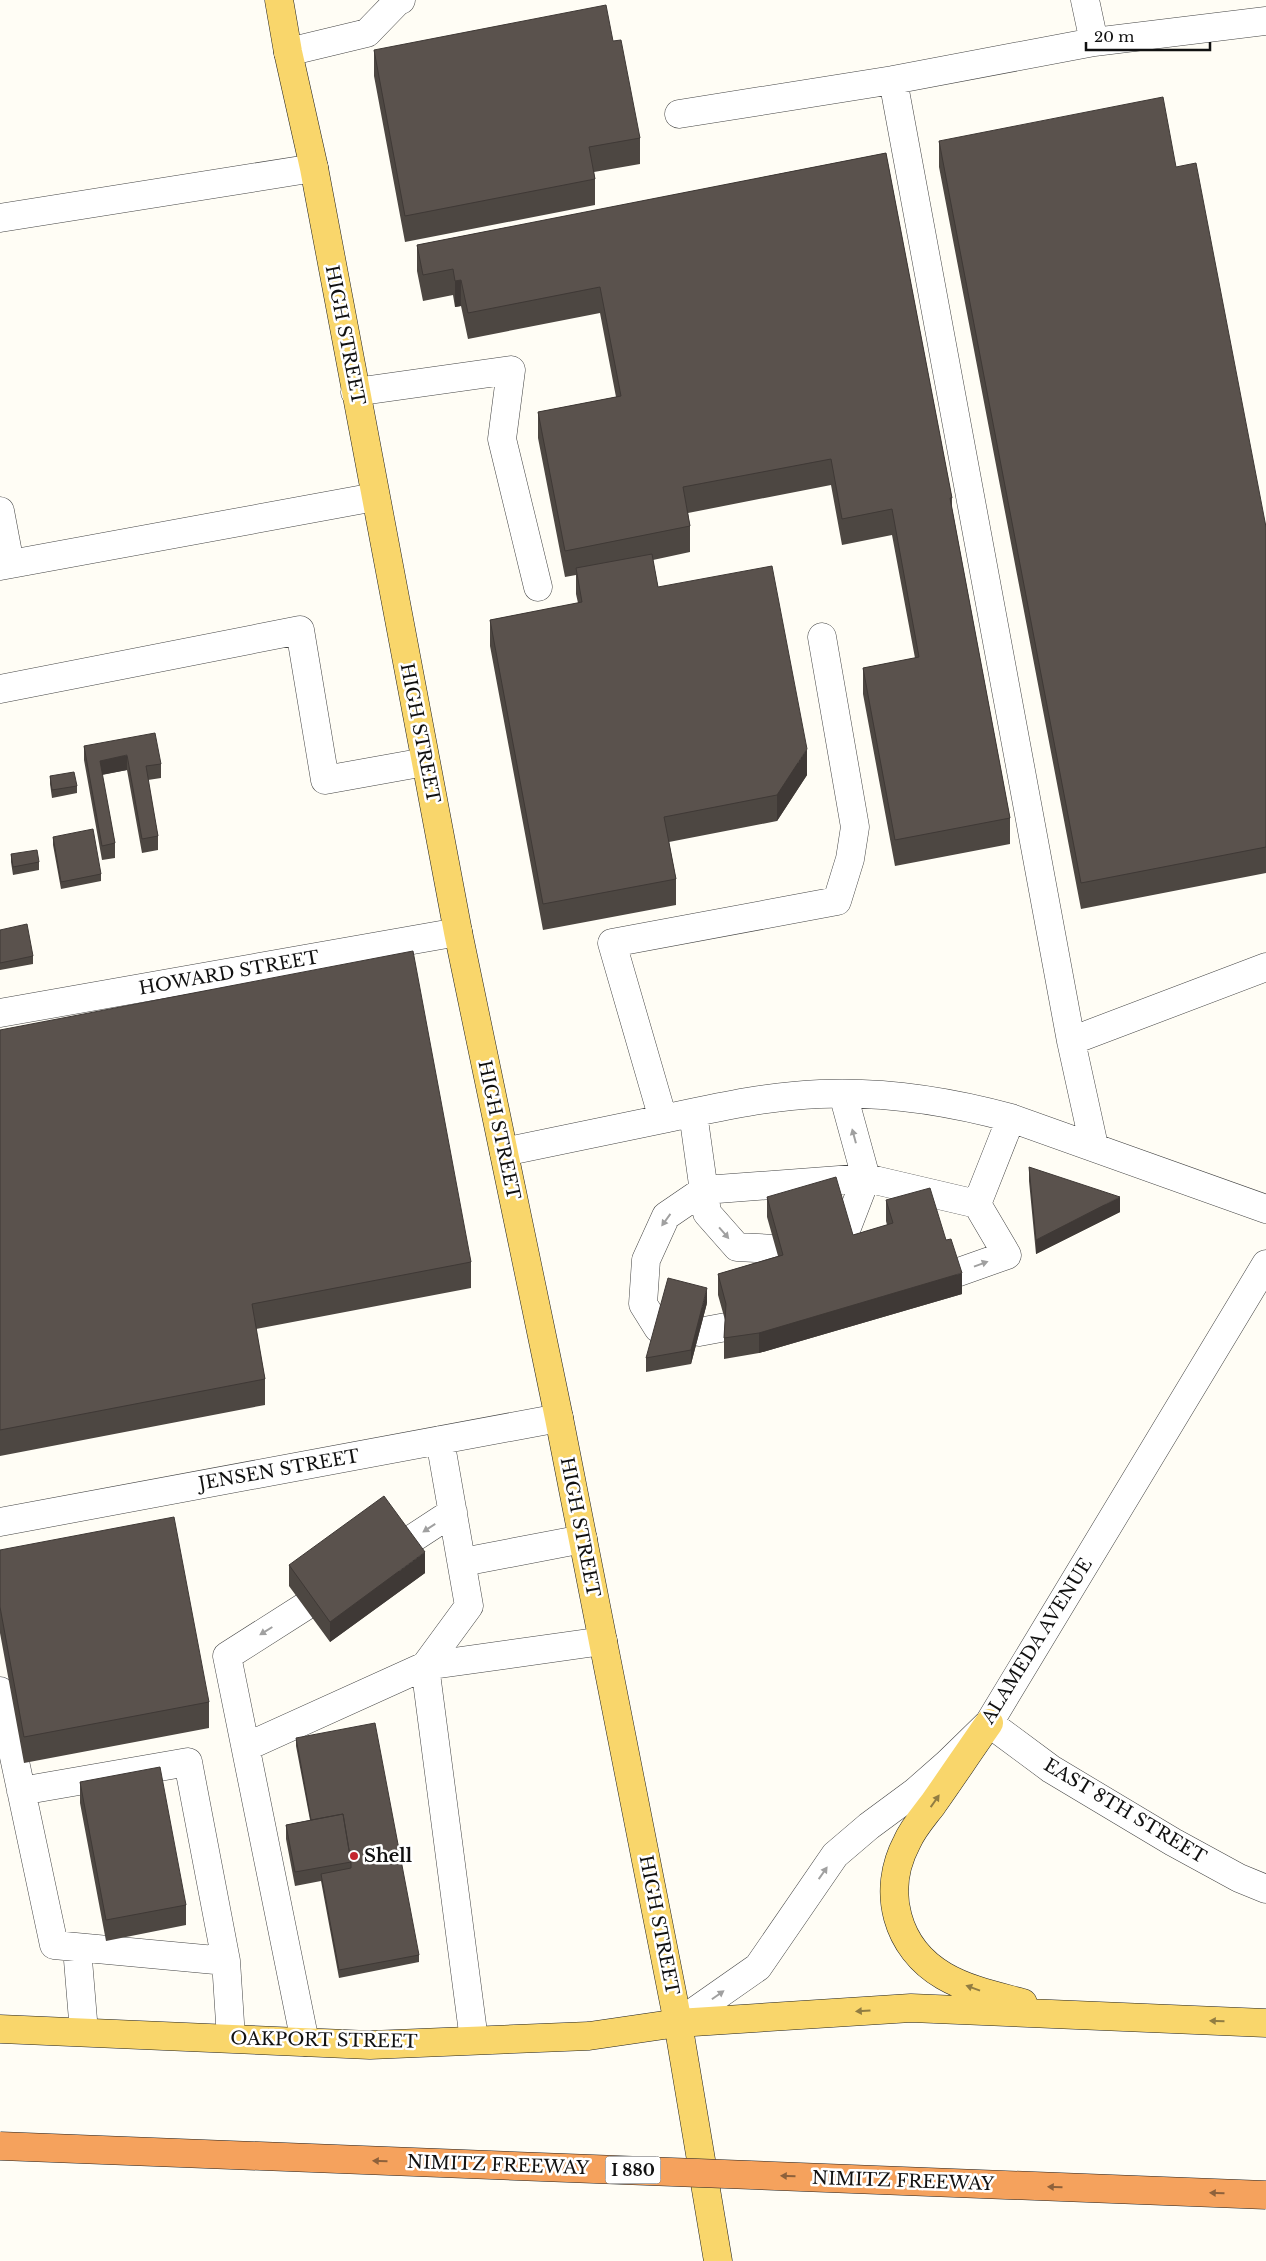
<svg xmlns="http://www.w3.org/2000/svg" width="1266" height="2261" font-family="'Libre Baskerville',serif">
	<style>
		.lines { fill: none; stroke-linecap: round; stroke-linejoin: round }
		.minor-casing { stroke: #444; stroke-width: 29 }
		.major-casing { stroke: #222; stroke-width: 29 }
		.minor { stroke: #fff; stroke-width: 28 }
		.major { stroke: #f9d66b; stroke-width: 28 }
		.highway-bridge-casing { stroke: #222; stroke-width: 29; stroke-linecap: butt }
		.highway-bridge { stroke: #f5a25d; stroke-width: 28 }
		.wall { fill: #4d4742 }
		.shaded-wall { fill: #3f3936 }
		.building { fill: #5a524d; stroke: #3f3936 }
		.oneway { fill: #a0a0a0 }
		.oneway2 { fill: #917d42 }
		.oneway3 { fill: #8e613b }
		.poi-dot { fill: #c4262e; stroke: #fff; stroke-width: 2 }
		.labels { text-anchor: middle; stroke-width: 5; stroke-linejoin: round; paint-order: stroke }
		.shield { fill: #fff; stroke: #585858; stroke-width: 1 }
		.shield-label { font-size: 16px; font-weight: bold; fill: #111 }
		.street-label { font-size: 18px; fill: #111; stroke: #fff }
		.poi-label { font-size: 18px; font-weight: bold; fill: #111; stroke: #fff; text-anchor: start }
	</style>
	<rect width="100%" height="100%" fill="#fffdf5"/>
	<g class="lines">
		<defs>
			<path id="minor" d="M1085 0 1094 42 893 80 1071 1041 1094 1146
				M1094 42 1266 21
				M288 52 367 33 398 1 401 0
				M679 114 893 80
				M0 218 314 168
				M355 392 511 370 502 439 538 587
				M0 511 10 564
				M0 566 375 497
				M0 689 300 630 325 780 425 762
				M0 1013 458 932
				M1071 1041 1266 967
				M843 1094 866 1178 846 1230
				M693 1113 707 1213 737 1247 776 1249
				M663 1119 612 943 837 901 850 859 855 827 822 637
				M504 1152C557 1141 610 1130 663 1119 715 1108 767 1096 820 1094 884 1091 948 1101 1011 1118L1266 1209
				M977 1204 1011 1118
				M658 1328 643 1304 646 1260 666 1216 704 1190 866 1178 977 1204 1007 1255 956 1273
				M699 1332 726 1327
				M440 1440 469 1606 425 1666 474 2040
				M0 1522 559 1418
				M404 1544 453 1512
				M463 1562 583 1539
				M304 1607 227 1656 305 2042
				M0 1691 54 1945 226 1961 188 1762 21 1791
				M989 1723 1051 1769 1173 1842 1239 1878 1266 1889
				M246 1747 425 1666 603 1641
				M77 1948 84 2032
				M226 1961 231 2038
				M678 2023 758 1967 835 1855 869 1826 915 1792 948 1763 989 1723 1266 1264"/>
			<path id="major" d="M279 0 288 52 314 168 458 932 559 1418 678 2023 718 2261
				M989 1723C970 1750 952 1777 933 1804 924 1816 913 1828 907 1842 881 1891 896 1948 944 1976 968 1990 997 1996 1023 2003
				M0 2029 370 2045 589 2036 678 2023 911 2008 1266 2023"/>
		</defs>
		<use href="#minor" class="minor-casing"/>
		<use href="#major" class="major-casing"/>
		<use href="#minor" class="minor"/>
		<use href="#major" class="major"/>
		<defs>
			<path id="highway-bridge" d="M0 2146 1266 2195"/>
		</defs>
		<use href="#highway-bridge" class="highway-bridge-casing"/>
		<use href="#highway-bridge" class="highway-bridge"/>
	</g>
	<path class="wall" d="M613 41 640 138V164L594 172 595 179V205L405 242 374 76V50Z
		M939 141 1176 167 1266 527V873L1081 909 939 167Z
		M886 153 952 498V508L1010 818V844L895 866 863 694V668L915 658 892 535 842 545 831 485 688 513 690 526V552L653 560 658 587 807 775 777 821 669 842 676 879V905L543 930 490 646V620L578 603 576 594V575L565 577 538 438V412L616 397 600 313 468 339 461 306 455 307 453 295 423 301 417 271V245Z
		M84 746 161 764V778L148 780 158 836V850L142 853 127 770 102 775 115 843V858L102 860 84 760Z
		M50 776 77 786V793L52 798 50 784Z
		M53 837 101 874V881L61 889 53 845Z
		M11 854 39 862V870L13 875 11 862Z
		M0 930 33 956V964L0 970Z
		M0 1030 471 1262V1288L256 1329 265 1379V1405L0 1456Z
		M1029 1167 1120 1212 1036 1254 1029 1181Z
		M767 1197 853 1235 887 1225 886 1221V1200L946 1240 962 1294 759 1353 724 1359V1338L725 1320 718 1295V1274L778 1256 767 1217Z
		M707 1303 691 1364 646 1372V1358Z
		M0 1550 209 1702V1728L24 1763 0 1633Z
		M289 1565 425 1573 330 1642 289 1586Z
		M296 1738 419 1955V1962L339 1978 321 1881 295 1886 286 1839V1825L310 1820 296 1746Z
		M80 1782 186 1905V1925L106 1941 80 1803Z"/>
	<path class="shaded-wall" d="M461 280V306L455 307V281Z
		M807 749V775L777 821V795Z
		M127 755V770L100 775V761Z
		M1120 1197V1212L1036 1254V1240Z
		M962 1273V1294L759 1353V1333Z
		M707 1288V1303L691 1364V1350Z
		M425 1552V1573L330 1642V1622Z"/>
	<path class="building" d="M606 5 613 41 621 40 640 138 589 147 595 179 405 216 374 50Z
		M1163 97 1176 167 1196 163 1266 527V847L1081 883 939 141Z
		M886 153 952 498H950L1010 818 895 840 863 668 919 657 892 509 842 519 831 459 683 487 690 526 565 551 538 412 621 396 600 287 468 313 461 280 455 281 453 269 423 275 417 245Z
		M652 554 658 587 772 566 807 749 777 795 664 817 676 879 543 904 490 620 582 602 576 568Z
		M155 733 161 764 146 766 158 836 142 839 127 755 100 761 115 843 102 846 84 746Z
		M74 772 77 786 52 790 50 776Z
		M93 829 101 874 61 882 53 837Z
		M37 850 39 862 13 867 11 854Z
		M27 924 33 956 0 963V930Z
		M413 951 471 1262 252 1304 265 1379 0 1430V1030Z
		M1029 1167 1120 1197 1036 1240Z
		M836 1177 853 1235 893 1223 886 1200 930 1188 946 1240 951 1239 962 1273 759 1333 724 1338 726 1304 718 1274 783 1255 767 1197Z
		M668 1278 707 1288 691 1350 646 1358Z
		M384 1496 425 1552 330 1622 289 1565Z
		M174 1517 209 1702 24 1737 0 1607V1550Z
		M375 1723 419 1955 339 1970 321 1874 351 1868V1862L343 1814 311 1820 296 1738Z
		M160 1767 186 1905 106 1920 80 1782Z
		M343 1814 351 1862 295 1872 286 1825Z"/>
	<defs><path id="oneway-solid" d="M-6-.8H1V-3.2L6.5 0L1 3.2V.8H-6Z" transform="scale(1.25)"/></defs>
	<g class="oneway">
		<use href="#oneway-solid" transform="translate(854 1136) rotate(-105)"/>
		<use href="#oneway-solid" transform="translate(666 1220) rotate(126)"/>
		<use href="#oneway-solid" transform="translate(724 1233) rotate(49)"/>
		<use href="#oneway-solid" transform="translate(981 1264) rotate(-20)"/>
		<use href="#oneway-solid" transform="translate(429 1528) rotate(147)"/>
		<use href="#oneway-solid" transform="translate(266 1631) rotate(148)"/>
		<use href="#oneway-solid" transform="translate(823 1873) rotate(-55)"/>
		<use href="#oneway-solid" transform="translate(718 1995) rotate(-35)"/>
	</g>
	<g class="oneway2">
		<use href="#oneway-solid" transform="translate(935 1801) rotate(-55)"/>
		<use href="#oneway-solid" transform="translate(973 1988) rotate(-160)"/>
		<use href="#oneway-solid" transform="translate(863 2011) rotate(176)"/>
		<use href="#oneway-solid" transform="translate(1217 2021) rotate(-178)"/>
	</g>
	<g class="oneway3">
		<use href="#oneway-solid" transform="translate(380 2161) rotate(-178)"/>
		<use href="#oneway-solid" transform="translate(788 2176) rotate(-178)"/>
		<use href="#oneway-solid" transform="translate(1055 2187) rotate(-178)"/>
		<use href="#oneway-solid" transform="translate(1217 2193) rotate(-178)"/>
	</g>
	<circle class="poi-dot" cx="354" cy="1856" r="5"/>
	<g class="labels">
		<rect class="shield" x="605.5" y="2156.5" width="55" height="27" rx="4"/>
		<g class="shield-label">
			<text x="633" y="2176">I 880</text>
		</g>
		<g class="street-label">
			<text transform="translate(345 335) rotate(79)" y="6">HIGH STREET</text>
			<text transform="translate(420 733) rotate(79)" y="6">HIGH STREET</text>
			<text transform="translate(229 973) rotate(-10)" y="6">HOWARD STREET</text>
			<text transform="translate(499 1130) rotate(78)" y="6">HIGH STREET</text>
			<text transform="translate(279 1470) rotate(-10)" y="6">JENSEN STREET</text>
			<text transform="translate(580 1527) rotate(79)" y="6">HIGH STREET</text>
			<text transform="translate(1037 1641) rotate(-58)" y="6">ALAMEDA AVENUE</text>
			<text transform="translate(1125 1811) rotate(31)" y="6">EAST 8TH STREET</text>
			<text transform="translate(659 1925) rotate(79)" y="6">HIGH STREET</text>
			<text transform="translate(324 2040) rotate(1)" y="6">OAKPORT STREET</text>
			<text transform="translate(498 2165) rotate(2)" y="6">NIMITZ FREEWAY</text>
			<text transform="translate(903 2181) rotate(2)" y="6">NIMITZ FREEWAY</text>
		</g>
		<g class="poi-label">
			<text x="364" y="1862">Shell</text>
		</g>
	</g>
	<path d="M1086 42v8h124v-8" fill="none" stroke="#111111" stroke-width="2.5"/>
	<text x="1094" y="42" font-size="15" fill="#111111" stroke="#ffffff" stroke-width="4" paint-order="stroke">20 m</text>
</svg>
